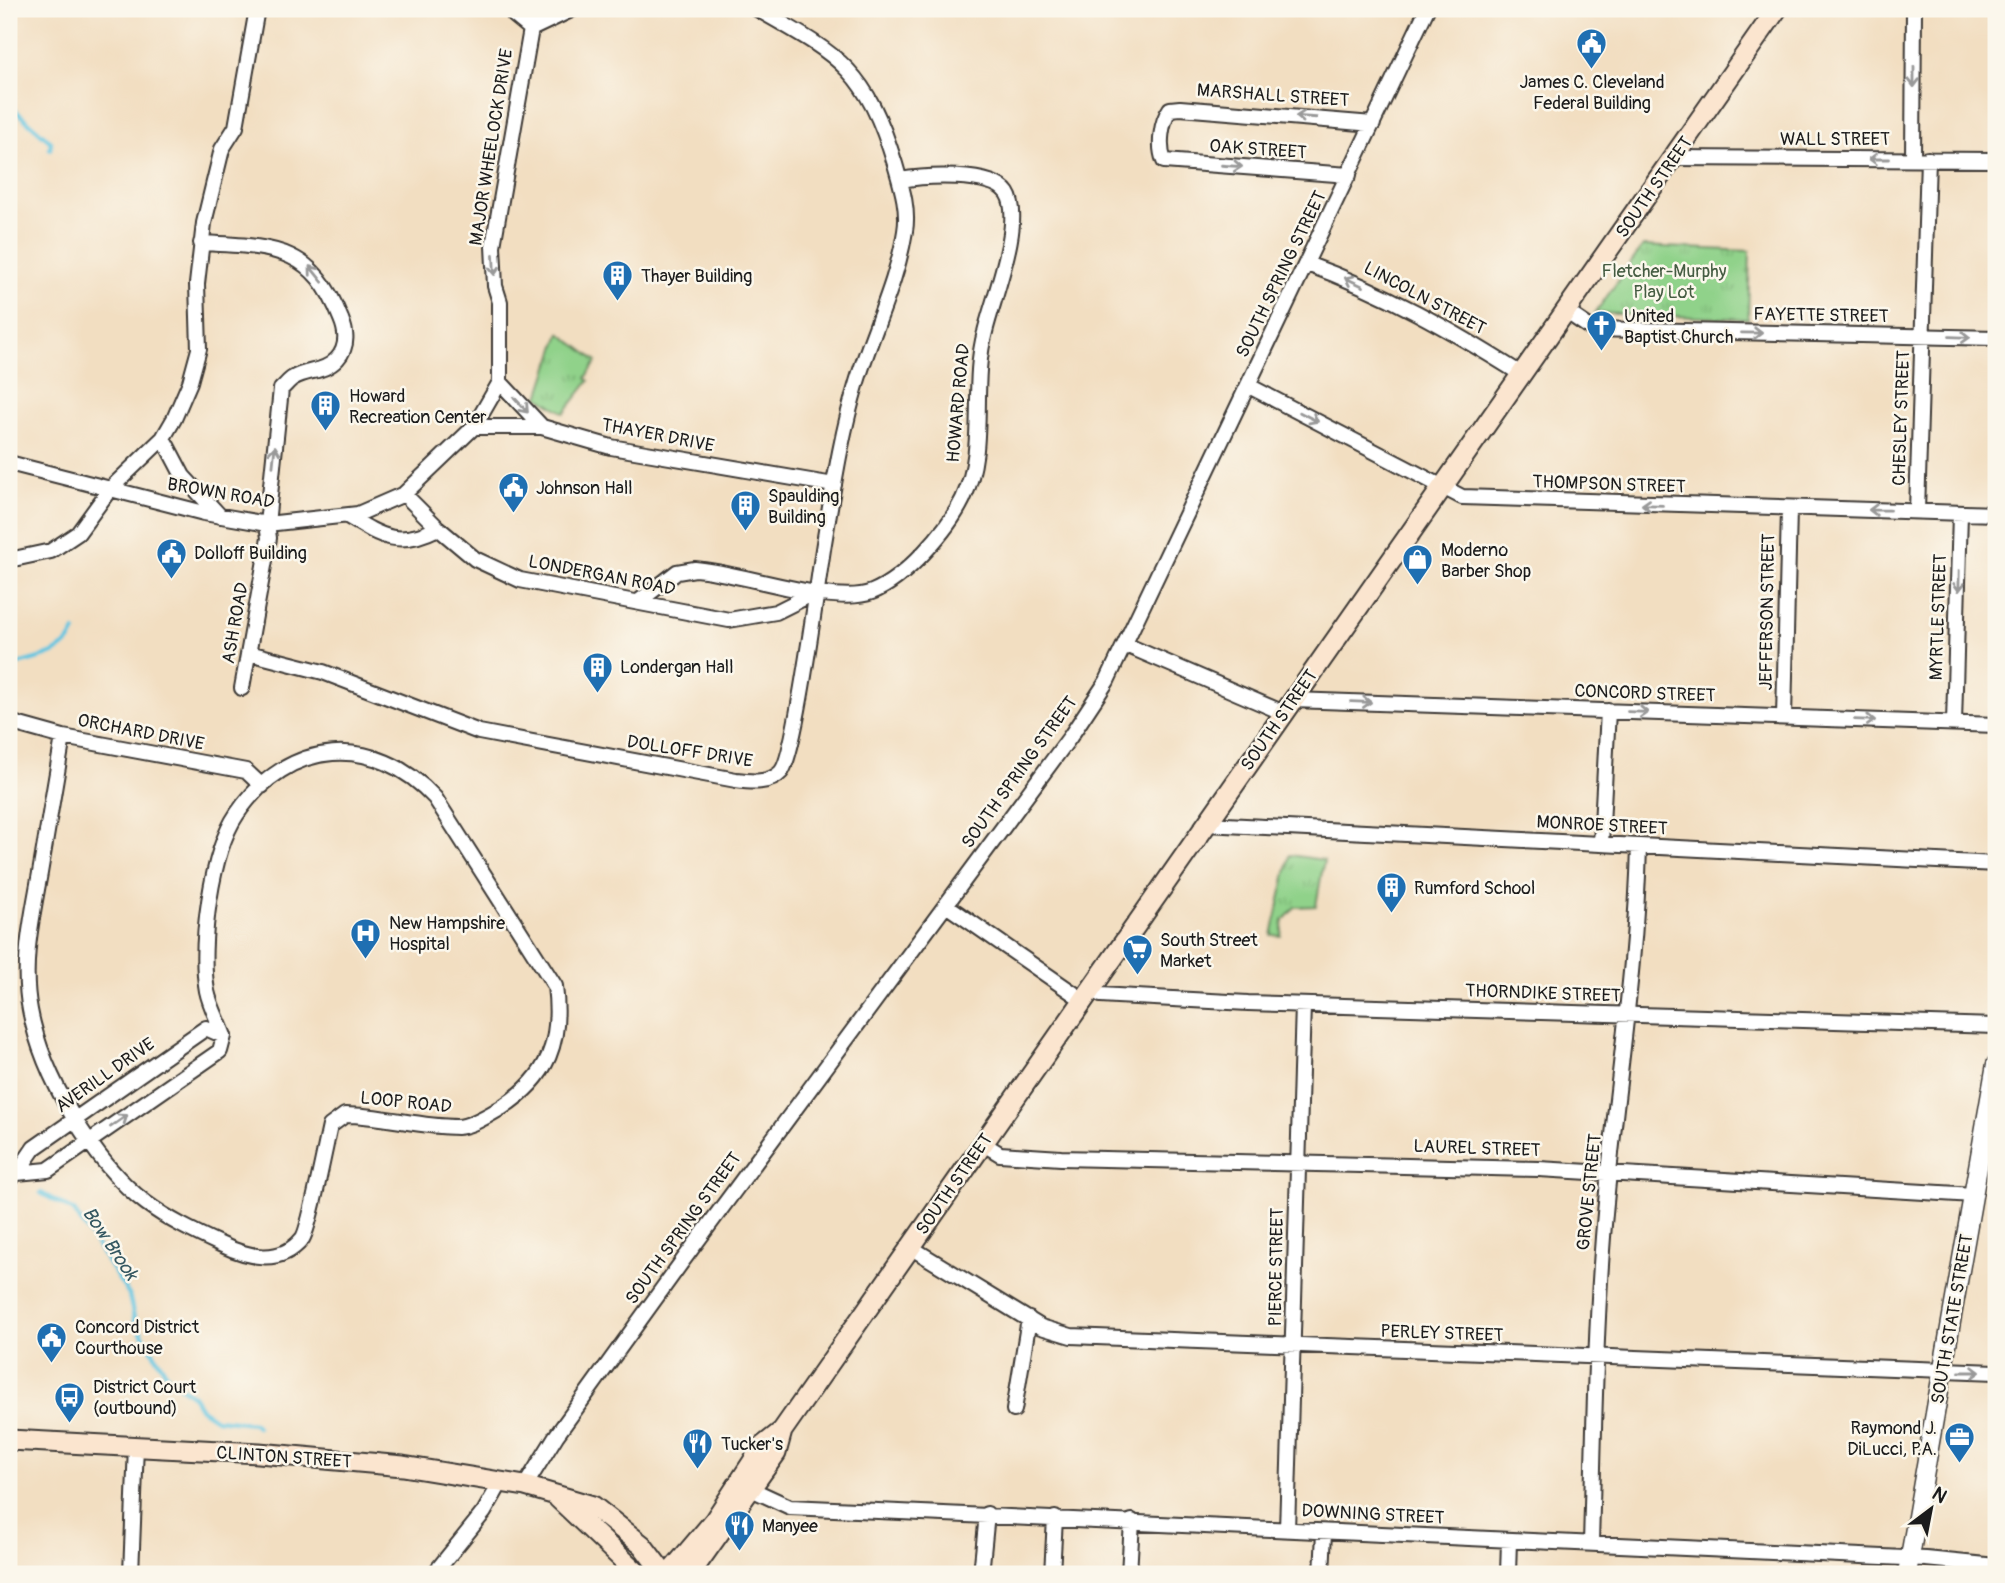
<svg xmlns="http://www.w3.org/2000/svg" width="2005" height="1583" font-family="Pangolin,sans-serif">
	<style>
		.park { fill: url(#park-tufts); stroke: #567753; stroke-width: 2 }
		.lines { fill: none; stroke-linecap: round; stroke-linejoin: round }
		.stream { stroke: #62c5e0; stroke-width: 4.5 }
		.minor-casing { stroke: #3c3935; stroke-width: 18 }
		.tertiary-casing { stroke: #3c3935; stroke-width: 21 }
		.secondary-casing { stroke: #3c3935; stroke-width: 23 }
		.minor { stroke: #fff; stroke-width: 14 }
		.tertiary { stroke: #fff; stroke-width: 18 }
		.secondary { stroke: #fbe5cf; stroke-width: 19 }
		.oneway { stroke: #999 }
		.labels { text-anchor: middle; stroke-width: 5; stroke-linejoin: round; paint-order: stroke }
		.poi-label { font-size: 18px; fill: #1c1c1c; stroke: #fbf7ec; text-anchor: start }
		.street-label { font-size: 18px; fill: #1c1c1c; stroke: #fbf7ec }
		.park-label { font-size: 18px; fill: #455c42; stroke: #fbf7ec }
		.water-label { font-size: 19px; font-style: italic; fill: #345761; stroke: #fbf7ec }
	</style>
	<defs>
		<pattern id="park-tufts" width="24" height="20" patternUnits="userSpaceOnUse" patternTransform="scale(1.75)"><rect width="24" height="20" fill="#90d28a"/><path d="M3 7l-1-3M5 7V3M7 7l1-3M15 17l-1-3M17 17v-4M19 17l1-3" fill="none" stroke="#7cb476"/></pattern>
	</defs>
	<rect width="100%" height="100%" fill="#fbf7ec"/>
	<filter id="ink" filterUnits="userSpaceOnUse"><feTurbulence type="fractalNoise" baseFrequency=".0143" numOctaves="2"/><feDisplacementMap in="SourceGraphic" scale="14" xChannelSelector="R" yChannelSelector="G"/><feConvolveMatrix kernelMatrix="1 2 1 2 8 2 1 2 1" color-interpolation-filters="sRGB"/></filter>
	<filter id="wash" filterUnits="userSpaceOnUse"><feTurbulence type="fractalNoise" baseFrequency=".00686" numOctaves="4" result="noise"/><feDisplacementMap in="SourceGraphic" scale="28" xChannelSelector="R" yChannelSelector="G"/><feGaussianBlur stdDeviation="1.57" result="paint"/><feColorMatrix in="noise" values="0 0 0 0 0 0 0 0 0 0 0 0 0 0 0 0 0 1.4 0 .05"/><feComposite in="paint" operator="in"/></filter>
	<g filter="url(#wash)">
		<rect width="100%" height="100%" fill="#f2dec1"/>
		<path class="park" d="M1643 246 1750 251 1748 319 1595 313Z
			M560 333 597 361 586 378 589 381 564 413 539 397Z
			M1290 855 1324 860 1316 906 1295 907 1283 921 1281 936 1272 935Z"/>
		<g class="lines">
			<path class="stream" d="M9 105 51 142 50 149
				M9 667C32 658 64 658 75 631
				M41 1193 74 1211 129 1295 135 1322 169 1378 193 1396 201 1409 216 1419 254 1423 257 1427"/>
		</g>
	</g>
	<g filter="url(#ink)">
		<g class="lines">
			<defs>
				<path id="minor" d="M511 9 514 15 531 29
					M531 29 493 246 495 286 500 302V382L542 427
					M531 29 573 9
					M1674 158 1996 160
					M1913 159 1914 9
					M1349 175 1164 161C1158 146 1161 122 1170 109L1180 108 1373 124
					M201 243C273 247 312 245 341 319 347 333 348 347 337 359 324 373 308 369 293 378 289 380 285 386 281 389L267 524 269 538 242 688
					M1307 264C1383 291 1453 331 1521 374
					M1567 312 1592 329 1996 338
					M1249 386 1462 497 1996 514
					M474 427H542L611 447 834 485
					M163 438 183 476 220 516
					M9 463 204 513 267 524 358 514 404 494 474 427 500 382
					M404 494 438 528 475 559 520 580 729 620 776 612 816 592
					M1917 511 1928 159
					M347 516C382 537 399 548 438 528
					M9 560 51 551 78 533 110 489 163 438 174 419 190 382 199 349 197 284 204 223 222 149 236 127 257 9
					M638 602 677 572 695 569C740 572 834 607 872 592 905 579 948 530 963 499 988 446 970 387 985 332 992 301 1025 220 1007 193 992 171 923 176 900 180
					M1126 645 1284 713
					M249 653 323 672 479 732 736 780C751 782 770 784 781 772 796 755 818 578 824 543 833 490 841 435 857 382 872 332 897 283 905 231 909 209 901 185 895 164 866 69 840 56 757 9
					M1293 700 1996 725
					M1784 717 1789 509
					M9 722 63 737 246 771 262 786
					M1954 723 1960 513
					M63 737C55 782 48 828 40 873 32 918 21 965 30 1010 42 1075 93 1163 146 1203 169 1220 194 1232 220 1244 247 1257 280 1266 302 1239 309 1231 326 1143 330 1126L345 1115C382 1115 419 1127 457 1127 470 1127 489 1115 501 1108 549 1077 562 1042 555 986L435 798C375 733 288 738 237 814 211 852 199 946 207 991 210 1006 219 1022 224 1036
					M1206 824 1996 864
					M1601 844 1608 711
					M946 905 1083 1000
					M1091 989 1101 995 1117 996 1248 1003 1996 1026
					M982 1143 1000 1154 1061 1158 1539 1169 1974 1195
					M9 1179 17 1173 34 1148 206 1028 224 1036 220 1051 48 1170 17 1173
					M910 1247 1041 1327 1071 1336 1996 1372
					M1014 1410 1029 1319
					M525 1486 556 1436 681 1263 1070 737 1107 681 1427 9
					M751 1489 790 1507 1926 1559 1996 1566
					M1287 1530 1303 1005
					M1591 1543C1594 1441 1595 1339 1603 1237 1613 1107 1636 977 1639 846
					M131 1574 136 1445
					M434 1574 484 1512 501 1482
					M981 1574 987 1514
					M1052 1574 1055 1518
					M1129 1574 1132 1521
					M1322 1574 1324 1532
					M1508 1574 1509 1540"/>
				<path id="tertiary" d="M1907 1574 1996 1064"/>
				<path id="secondary" d="M9 1440 259 1453 403 1466 525 1486 593 1506 642 1545 664 1574
					M558 1498 638 1574
					M669 1574 714 1521 763 1446 782 1431 1777 9
					M690 1574 776 1453 782 1431"/>
			</defs>
			<use href="#minor" class="minor-casing"/>
			<use href="#tertiary" class="tertiary-casing"/>
			<use href="#secondary" class="secondary-casing"/>
			<use href="#minor" class="minor"/>
			<use href="#tertiary" class="tertiary"/>
			<use href="#secondary" class="secondary"/>
		</g>
		<defs><path id="oneway-shaft" d="M-6 0H5M1.5-3L5.5 0L1.5 3" fill="none" stroke-width="1.6" stroke-linecap="round" stroke-linejoin="round" transform="scale(1.75)"/></defs>
		<g class="oneway">
			<use href="#oneway-shaft" transform="translate(1914 77) rotate(90)"/>
			<use href="#oneway-shaft" transform="translate(1306 117) rotate(-176)"/>
			<use href="#oneway-shaft" transform="translate(1879 159) rotate(-180)"/>
			<use href="#oneway-shaft" transform="translate(1232 166) rotate(4)"/>
			<use href="#oneway-shaft" transform="translate(494 265) rotate(87)"/>
			<use href="#oneway-shaft" transform="translate(316 274) rotate(-129)"/>
			<use href="#oneway-shaft" transform="translate(1354 282) rotate(-154)"/>
			<use href="#oneway-shaft" transform="translate(1752 333) rotate(1)"/>
			<use href="#oneway-shaft" transform="translate(1960 337) rotate(2)"/>
			<use href="#oneway-shaft" transform="translate(521 405) rotate(48)"/>
			<use href="#oneway-shaft" transform="translate(1309 417) rotate(27)"/>
			<use href="#oneway-shaft" transform="translate(274 456) rotate(-84)"/>
			<use href="#oneway-shaft" transform="translate(1652 505) rotate(-178)"/>
			<use href="#oneway-shaft" transform="translate(1879 510) rotate(-179)"/>
			<use href="#oneway-shaft" transform="translate(1959 581) rotate(91)"/>
			<use href="#oneway-shaft" transform="translate(1361 702) rotate(2)"/>
			<use href="#oneway-shaft" transform="translate(1638 712) rotate(2)"/>
			<use href="#oneway-shaft" transform="translate(1865 720) rotate(2)"/>
			<use href="#oneway-shaft" transform="translate(119 1121) rotate(-35)"/>
			<use href="#oneway-shaft" transform="translate(1970 1372)"/>
		</g>
	</g>
	<defs>
		<symbol id="civic-pin" viewBox="-11 -11 22 30"><path d="M0 17L-7.5 6A9.5 9.5 0 1 1 7.5 6Z" fill="#1f6fb2" stroke="#fbf7ec"/><path d="M-.6-6.5H3V-4.5H.6V-3L4-1V1h2V6H-6V1h2V-1L-.6-3ZM-1.2 2.5V6h2.4V2.5Z" fill="#fff"/></symbol>
		<symbol id="building-pin" viewBox="-11 -11 22 30"><path d="M0 17L-7.5 6A9.5 9.5 0 1 1 7.5 6Z" fill="#1f6fb2" stroke="#fbf7ec"/><path d="M-4-6H4V6H1V3H-1V6H-4ZM-2.5-4.3h1.7v1.8h-1.7ZM.8-4.3h1.7v1.8H.8ZM-2.5-1h1.7V.8h-1.7ZM.8-1h1.7V.8H.8Z" fill="#fff"/></symbol>
		<symbol id="church-pin" viewBox="-11 -11 22 30"><path d="M0 17L-7.5 6A9.5 9.5 0 1 1 7.5 6Z" fill="#1f6fb2" stroke="#fbf7ec"/><path d="M-1.2-6h2.4v3.5h3.3v2.4h-3.3V6h-2.4V-.1h-3.3v-2.4h3.3Z" fill="#fff"/></symbol>
		<symbol id="shop-pin" viewBox="-11 -11 22 30"><path d="M0 17L-7.5 6A9.5 9.5 0 1 1 7.5 6Z" fill="#1f6fb2" stroke="#fbf7ec"/><path d="M-5-2.5h2.3a2.7 3.5 0 0 1 5.4 0H5L5.5 6h-11ZM-1.5-2.5h3a1.5 2.3 0 0 0-3 0Z" fill="#fff"/></symbol>
		<symbol id="hospital-pin" viewBox="-11 -11 22 30"><path d="M0 17L-7.5 6A9.5 9.5 0 1 1 7.5 6Z" fill="#1f6fb2" stroke="#fbf7ec"/><path d="M-5-5h3v3.5h4V-5h3V5h-3V1.5h-4V5h-3Z" fill="#fff"/></symbol>
		<symbol id="supermarket-pin" viewBox="-11 -11 22 30"><path d="M0 17L-7.5 6A9.5 9.5 0 1 1 7.5 6Z" fill="#1f6fb2" stroke="#fbf7ec"/><path d="M-6-5.5h2.5l.6 2H6L4.5 2H-2.5L-4.4-4H-6ZM-1.5 3.2a1.3 1.3 0 1 0 .1 0ZM3 3.2a1.3 1.3 0 1 0 .1 0Z" fill="#fff"/></symbol>
		<symbol id="bus-pin" viewBox="-11 -11 22 30"><path d="M0 17L-7.5 6A9.5 9.5 0 1 1 7.5 6Z" fill="#1f6fb2" stroke="#fbf7ec"/><path d="M-5-6H5V4H4V6H2V4H-2V6H-4V4H-5ZM-3.5-4V0h7V-4ZM-3.5 1.2v1.5H-2V1.2ZM2 1.2v1.5H3.5V1.2Z" fill="#fff"/></symbol>
		<symbol id="office-pin" viewBox="-11 -11 22 30"><path d="M0 17L-7.5 6A9.5 9.5 0 1 1 7.5 6Z" fill="#1f6fb2" stroke="#fbf7ec"/><path d="M-6-3h4V-5.5h4V-3h4V5H-6ZM-1-4.5V-3h2v-1.5ZM-6 0V1H6V0Z" fill="#fff"/></symbol>
		<symbol id="restaurant-pin" viewBox="-11 -11 22 30"><path d="M0 17L-7.5 6A9.5 9.5 0 1 1 7.5 6Z" fill="#1f6fb2" stroke="#fbf7ec"/><path d="M-5-6h1v4h1v-4h1v4h1v-4h1v5L-1.5 .5V6h-2V.5L-5-1ZM5-6V6H3V1.5H1.5Q1.5-4 5-6Z" fill="#fff"/></symbol>
	</defs>
	<g fill-rule="evenodd">
		<use href="#civic-pin" x="1574" y="26" width="35" height="47"/>
		<use href="#building-pin" x="600" y="258" width="35" height="47"/>
		<use href="#church-pin" x="1584" y="308" width="35" height="47"/>
		<use href="#building-pin" x="308" y="388" width="35" height="47"/>
		<use href="#civic-pin" x="496" y="470" width="35" height="47"/>
		<use href="#building-pin" x="728" y="488" width="35" height="47"/>
		<use href="#civic-pin" x="154" y="536" width="35" height="47"/>
		<use href="#shop-pin" x="1400" y="542" width="35" height="47"/>
		<use href="#building-pin" x="580" y="650" width="35" height="47"/>
		<use href="#building-pin" x="1374" y="870" width="35" height="47"/>
		<use href="#hospital-pin" x="348" y="916" width="35" height="47"/>
		<use href="#supermarket-pin" x="1120" y="932" width="35" height="47"/>
		<use href="#civic-pin" x="34" y="1320" width="35" height="47"/>
		<use href="#bus-pin" x="52" y="1380" width="35" height="47"/>
		<use href="#office-pin" x="1942" y="1420" width="35" height="47"/>
		<use href="#restaurant-pin" x="680" y="1426" width="35" height="47"/>
		<use href="#restaurant-pin" x="722" y="1508" width="35" height="47"/>
	</g>
	<g class="labels">
		<g class="poi-label">
			<text x="1592" y="88" text-anchor="middle">James C. Cleveland<tspan x="1592" dy="21">Federal Building</tspan></text>
			<text x="641" y="282">Thayer Building</text>
			<text x="1624" y="322">United<tspan x="1624" dy="21">Baptist Church</tspan></text>
			<text x="349" y="402">Howard<tspan x="349" dy="21">Recreation Center</tspan></text>
			<text x="536" y="494">Johnson Hall</text>
			<text x="768" y="502">Spaulding<tspan x="768" dy="21">Building</tspan></text>
			<text x="1441" y="556">Moderno<tspan x="1441" dy="21">Barber Shop</tspan></text>
			<text x="194" y="559">Dolloff Building</text>
			<text x="620" y="673">Londergan Hall</text>
			<text x="1414" y="894">Rumford School</text>
			<text x="389" y="929">New Hampshire<tspan x="389" dy="21">Hospital</tspan></text>
			<text x="1160" y="946">South Street<tspan x="1160" dy="21">Market</tspan></text>
			<text x="75" y="1333">Concord District<tspan x="75" dy="21">Courthouse</tspan></text>
			<text x="93" y="1393">District Court<tspan x="93" dy="21">(outbound)</tspan></text>
			<text x="1937" y="1434" text-anchor="end">Raymond J.<tspan x="1937" dy="21">DiLucci, P.A.</tspan></text>
			<text x="721" y="1450">Tucker's</text>
			<text x="762" y="1532">Manyee</text>
		</g>
		<g class="street-label">
			<text transform="translate(1273 95) rotate(4)" y="6">MARSHALL STREET</text>
			<text x="1835" y="145">WALL STREET</text>
			<text transform="translate(491 147) rotate(-81)" y="6">MAJOR WHEELOCK DRIVE</text>
			<text transform="translate(1258 149) rotate(4)" y="6">OAK STREET</text>
			<text transform="translate(1654 187) rotate(-55)" y="6">SOUTH STREET</text>
			<text transform="translate(1281 274) rotate(-64)" y="6">SOUTH SPRING STREET</text>
			<text transform="translate(1425 298) rotate(28)" y="6">LINCOLN STREET</text>
			<text transform="translate(1821 315) rotate(1)" y="6">FAYETTE STREET</text>
			<text transform="translate(958 403) rotate(-85)" y="6">HOWARD ROAD</text>
			<text transform="translate(1901 418) rotate(-88)" y="6">CHESLEY STREET</text>
			<text transform="translate(658 435) rotate(11)" y="6">THAYER DRIVE</text>
			<text transform="translate(1609 484) rotate(2)" y="6">THOMPSON STREET</text>
			<text transform="translate(221 493) rotate(10)" y="6">BROWN ROAD</text>
			<text transform="translate(602 575) rotate(11)" y="6">LONDERGAN ROAD</text>
			<text transform="translate(1767 612) rotate(-89)" y="6">JEFFERSON STREET</text>
			<text transform="translate(1938 617) rotate(-88)" y="6">MYRTLE STREET</text>
			<text transform="translate(235 623) rotate(-80)" y="6">ASH ROAD</text>
			<text transform="translate(1645 693) rotate(2)" y="6">CONCORD STREET</text>
			<text transform="translate(1279 720) rotate(-55)" y="6">SOUTH STREET</text>
			<text transform="translate(141 732) rotate(11)" y="6">ORCHARD DRIVE</text>
			<text transform="translate(690 751) rotate(9)" y="6">DOLLOFF DRIVE</text>
			<text transform="translate(1019 772) rotate(-54)" y="6">SOUTH SPRING STREET</text>
			<text transform="translate(1602 825) rotate(3)" y="6">MONROE STREET</text>
			<text transform="translate(1543 993) rotate(2)" y="6">THORNDIKE STREET</text>
			<text transform="translate(105 1075) rotate(-35)" y="6">AVERILL DRIVE</text>
			<text transform="translate(406 1102) rotate(6)" y="6">LOOP ROAD</text>
			<text transform="translate(1477 1148) rotate(2)" y="6">LAUREL STREET</text>
			<text transform="translate(954 1184) rotate(-55)" y="6">SOUTH STREET</text>
			<text transform="translate(1589 1192) rotate(-84)" y="6">GROVE STREET</text>
			<text transform="translate(683 1228) rotate(-54)" y="6">SOUTH SPRING STREET</text>
			<text transform="translate(1276 1267) rotate(-89)" y="6">PIERCE STREET</text>
			<text transform="translate(1952 1319) rotate(-80)" y="6">SOUTH STATE STREET</text>
			<text transform="translate(1442 1333) rotate(2)" y="6">PERLEY STREET</text>
			<text transform="translate(284 1457) rotate(4)" y="6">CLINTON STREET</text>
			<text transform="translate(1373 1514) rotate(3)" y="6">DOWNING STREET</text>
		</g>
		<g class="park-label">
			<text x="1664" y="277">Fletcher-Murphy<tspan x="1664" dy="21">Play Lot</tspan></text>
		</g>
		<g class="water-label">
			<text transform="translate(111 1243) rotate(56)" y="7">Bow Brook</text>
		</g>
	</g>
	<rect width="2005" height="1583" fill="none" stroke="#fbf7ec" stroke-width="35"/>
	<g transform="translate(1931 1509) rotate(32)" stroke="#fbf7ec" stroke-width="5" paint-order="stroke">
	<path d="M0-5L12 26L0 18L-12 26Z" fill="#1c1c1c"/>
	<text y="-10" font-size="19" font-weight="bold" text-anchor="middle" fill="#1c1c1c">N</text>
	</g>
</svg>
